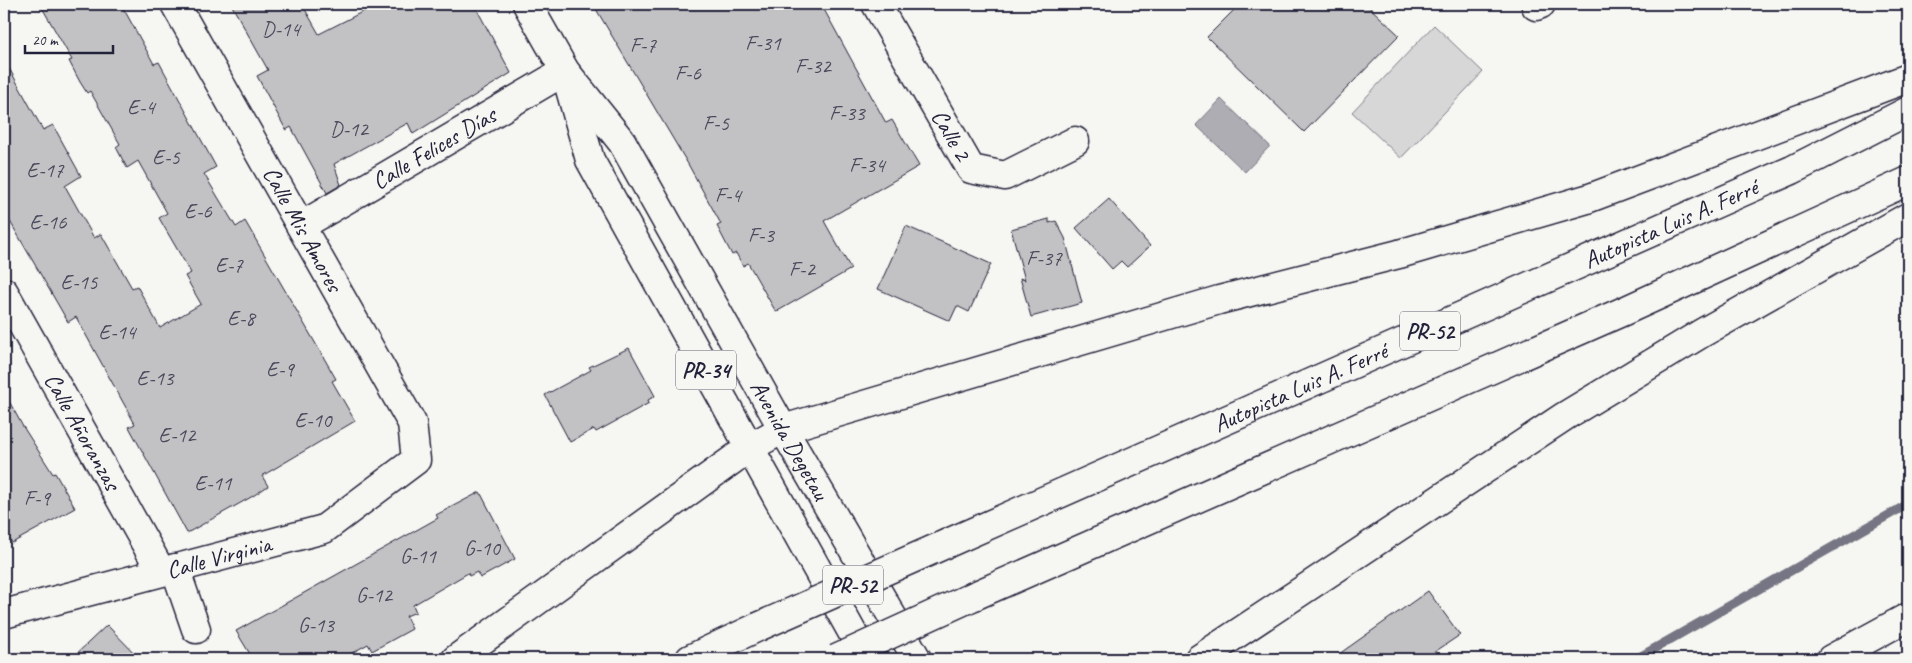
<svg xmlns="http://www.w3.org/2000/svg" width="1912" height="663" font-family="Caveat,sans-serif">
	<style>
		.green { fill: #d7d7d7; stroke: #7c7c89 }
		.water { fill: #adadb3; stroke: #757583 }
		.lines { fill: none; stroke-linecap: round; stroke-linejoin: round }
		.stream { stroke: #757583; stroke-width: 9 }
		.building { fill: #c2c2c4; stroke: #22223b }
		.street-casing { stroke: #22223b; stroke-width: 31 }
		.secondary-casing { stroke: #22223b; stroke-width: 31 }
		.primary-casing { stroke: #22223b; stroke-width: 31 }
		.highway-casing { stroke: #22223b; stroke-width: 31 }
		.street { stroke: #f6f6f2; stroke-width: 28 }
		.secondary { stroke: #f6f6f2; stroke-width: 28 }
		.primary { stroke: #f6f6f2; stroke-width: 28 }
		.highway { stroke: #f6f6f2; stroke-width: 28 }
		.highway-bridge-casing { stroke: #22223b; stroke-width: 31; stroke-linecap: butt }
		.highway-bridge { stroke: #f6f6f2; stroke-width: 28 }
		.labels { text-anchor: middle; stroke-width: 4; stroke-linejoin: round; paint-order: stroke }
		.number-label { font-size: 21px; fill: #4a4a5d }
		.shield { fill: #f6f6f2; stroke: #626272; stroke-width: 1 }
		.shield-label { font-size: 22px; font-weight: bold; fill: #22223b }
		.street-label { font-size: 24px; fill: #22223b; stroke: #f6f6f2 }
	</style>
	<rect width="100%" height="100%" fill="#f6f6f2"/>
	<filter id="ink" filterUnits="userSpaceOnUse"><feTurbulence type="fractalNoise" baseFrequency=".02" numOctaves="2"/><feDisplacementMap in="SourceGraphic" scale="10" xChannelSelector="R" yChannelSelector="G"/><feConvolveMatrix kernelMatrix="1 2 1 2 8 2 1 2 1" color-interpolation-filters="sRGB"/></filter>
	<g filter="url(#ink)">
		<path class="green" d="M1434 25 1483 72 1401 158 1352 112Z"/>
		<path class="water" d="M1221 99 1270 146 1245 172 1196 125Z"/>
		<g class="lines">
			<path class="stream" d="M1636 659 1908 504"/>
		</g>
		<path class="building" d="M40 4H121L154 64 159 62 216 167 204 174 236 227 245 221 336 379 332 381 355 421 262 476 268 486 253 496 187 533 129 427 135 424 76 317 68 322 4 211V59L43 130 53 125 81 176 65 186 94 238 101 234 132 288 137 286 160 328 201 304 185 276 191 273 159 218 167 213 138 161 127 168 116 147 120 144 90 91 87 93 80 82 69 61 72 60Z
			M231 4H302L319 34 364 11 360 4H474L511 73 413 134 408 123 334 164 341 185 327 193 291 127 286 130 257 76 268 70Z
			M593 4H821L886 123 892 120 919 166 824 221 851 269 776 312 748 263 743 266 736 253 732 255 717 226 721 224 688 164Z
			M1240 4H1366L1399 35 1304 132 1207 37Z
			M1109 199 1150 246 1127 267 1121 261 1112 269 1076 228Z
			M1049 219V223L1056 221 1065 238 1082 303 1031 317 1020 278 1025 280 1011 229Z
			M906 226 991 264 969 312 957 306 950 321 878 289Z
			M629 348 655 396 648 400 649 403 596 432 594 429 570 442 545 395 591 370 589 367Z
			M4 392 22 425 53 474 55 473 75 508 12 543 4 529Z
			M480 492 515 559 480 578 477 572 469 576 468 573 413 605 416 612 406 616 412 629 372 651 368 644 341 659H253L236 631 438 518 436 515Z
			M1428 591 1460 635 1424 659H1332Z
			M107 625 140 659H71Z"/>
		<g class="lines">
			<defs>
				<g id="street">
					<path id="s1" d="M876 4 971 169 1005 176 1075 141"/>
					<path d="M1536 6 1541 4"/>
					<path id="s2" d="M301 226 565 71"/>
					<path id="s3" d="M4 292 161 571"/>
					<path d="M175 568 196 629"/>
					<path id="s4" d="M4 614 324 529 416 460 412 423 175 4"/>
				</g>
				<path id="secondary" d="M1831 659 1908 617"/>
				<g id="primary">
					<path id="s5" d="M527 4 565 71 622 142 783 429 917 659"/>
					<path d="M568 82 590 160 867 659"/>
				</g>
				<g id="highway">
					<path id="s6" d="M948 543 1792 170 1908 111"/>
					<path d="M974 596 1624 311 1908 181"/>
					<path d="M456 659 749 448 783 429 1219 300 1399 254 1587 199 1908 78"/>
					<path d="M690 659 758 627"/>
					<path d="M1199 659 1565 416 1702 333 1908 217"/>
				</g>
			</defs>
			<use href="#street" class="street-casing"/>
			<use href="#secondary" class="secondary-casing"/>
			<use href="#primary" class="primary-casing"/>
			<use href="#highway" class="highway-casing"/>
			<use href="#street" class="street"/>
			<use href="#secondary" class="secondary"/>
			<use href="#primary" class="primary"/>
			<use href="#highway" class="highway"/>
			<defs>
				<path id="highway-bridge" d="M758 627 948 543
					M836 659 974 596"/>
			</defs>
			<use href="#highway-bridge" class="highway-bridge-casing"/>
			<use href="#highway-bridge" class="highway-bridge"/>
		</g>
	</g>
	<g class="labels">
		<g class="number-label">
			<text x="281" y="36">D-14</text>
			<text x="763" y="50">F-31</text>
			<text x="643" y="52">F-7</text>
			<text x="813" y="73">F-32</text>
			<text x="688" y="80">F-6</text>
			<text x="141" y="114">E-4</text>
			<text x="847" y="120">F-33</text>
			<text x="716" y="130">F-5</text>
			<text x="349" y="136">D-12</text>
			<text x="166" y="164">E-5</text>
			<text x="867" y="172">F-34</text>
			<text x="45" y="177">E-17</text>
			<text x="728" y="202">F-4</text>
			<text x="198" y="218">E-6</text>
			<text x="48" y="229">E-16</text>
			<text x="761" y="242">F-3</text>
			<text x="1044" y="265">F-37</text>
			<text x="229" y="272">E-7</text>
			<text x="802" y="276">F-2</text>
			<text x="79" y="289">E-15</text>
			<text x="241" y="325">E-8</text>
			<text x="117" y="339">E-14</text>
			<text x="280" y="376">E-9</text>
			<text x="155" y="385">E-13</text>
			<text x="313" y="427">E-10</text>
			<text x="177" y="442">E-12</text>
			<text x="213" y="490">E-11</text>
			<text x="37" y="505">F-9</text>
			<text x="482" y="555">G-10</text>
			<text x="418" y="563">G-11</text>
			<text x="374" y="602">G-12</text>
			<text x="316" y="632">G-13</text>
		</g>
		<g class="shield">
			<rect x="1400" y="311.5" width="60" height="39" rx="4"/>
			<rect x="676" y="350.5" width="60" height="39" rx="4"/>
			<rect x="823" y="565.5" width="60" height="39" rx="4"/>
		</g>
		<g class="shield-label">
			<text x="1430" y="339">PR-52</text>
			<text x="706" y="378">PR-34</text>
			<text x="853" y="593">PR-52</text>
		</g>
		<g class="street-label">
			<text dy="8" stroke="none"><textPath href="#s1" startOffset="151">Calle 2</textPath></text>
			<text dy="8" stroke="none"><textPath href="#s2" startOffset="154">Calle Felices Días</textPath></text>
			<text dy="8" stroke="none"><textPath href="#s6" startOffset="790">Autopista Luis A. Ferré</textPath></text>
			<text transform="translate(303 229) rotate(61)" y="8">Calle Mis Amores</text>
			<text dy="8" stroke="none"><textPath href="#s6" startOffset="385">Autopista Luis A. Ferré</textPath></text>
			<text dy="8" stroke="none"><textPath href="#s3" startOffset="160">Calle Añoranzas</textPath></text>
			<text dy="8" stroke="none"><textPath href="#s5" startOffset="510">Avenida Degetau</textPath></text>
			<text dy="8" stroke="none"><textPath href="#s4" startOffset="222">Calle Virginia</textPath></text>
		</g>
	</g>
	<rect width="1912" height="663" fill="none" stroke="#f6f6f2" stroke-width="20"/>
	<rect x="10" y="10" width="1892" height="643" fill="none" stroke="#22223b" stroke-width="2" filter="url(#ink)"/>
	<path d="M25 45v8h88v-8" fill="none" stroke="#22223b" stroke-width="2.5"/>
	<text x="32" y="45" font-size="15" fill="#22223b" stroke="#f6f6f2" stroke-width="4" paint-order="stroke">20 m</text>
</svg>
